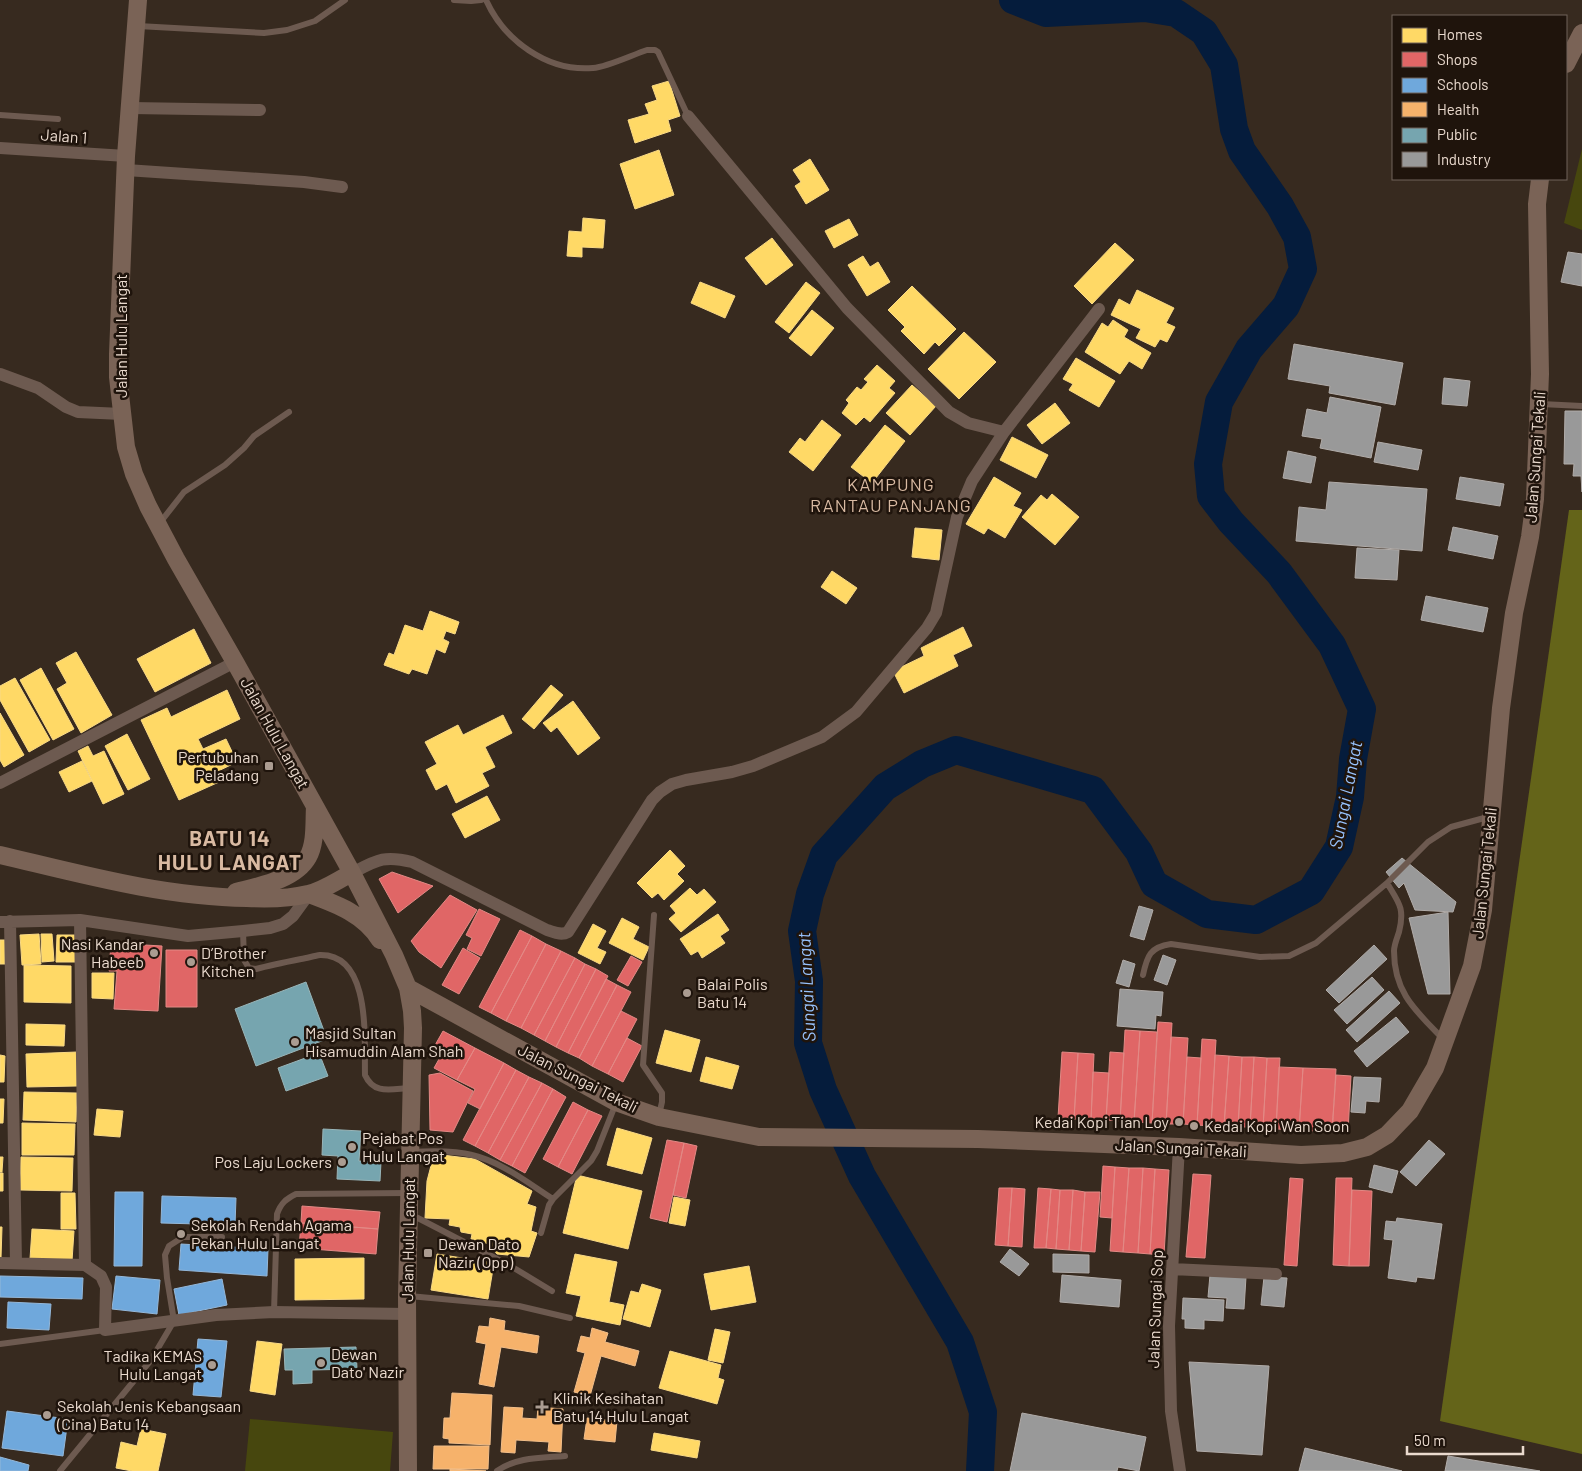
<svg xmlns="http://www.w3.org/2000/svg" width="1582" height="1471" font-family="Barlow,sans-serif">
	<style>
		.green { fill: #47470e }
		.forest { fill: #646419 }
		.homes { fill: #ffd966; stroke: #f9d985 }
		.shops { fill: #e06666; stroke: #e38985 }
		.schools { fill: #6fa8dc; stroke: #94b7d8 }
		.health { fill: #f6b26b; stroke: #f2be89 }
		.public { fill: #76a5af; stroke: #99b5b8 }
		.industry { fill: #999; stroke: #b1aca9 }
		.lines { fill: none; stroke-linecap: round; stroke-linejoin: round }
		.river { stroke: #051c3c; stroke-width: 28 }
		.lane { stroke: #6d5a50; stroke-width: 6 }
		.street { stroke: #6d5a50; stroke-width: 12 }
		.secondary { stroke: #7a6356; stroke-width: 18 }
		.poi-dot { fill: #ab9c91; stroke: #1f140c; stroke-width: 2 }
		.labels { text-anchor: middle; stroke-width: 5; stroke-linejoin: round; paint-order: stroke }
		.street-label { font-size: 16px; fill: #eadace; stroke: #1f140c }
		.poi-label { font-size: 16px; fill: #eadace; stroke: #1f140c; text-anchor: start }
		.neighbourhood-label { font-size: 18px; letter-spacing: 1px; fill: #d9baa2; stroke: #1f140c }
		.water-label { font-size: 18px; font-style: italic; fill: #97c2fd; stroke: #1f140c }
		.district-label { font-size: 21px; font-weight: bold; letter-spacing: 1px; fill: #d9baa2; stroke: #1f140c }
	</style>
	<rect width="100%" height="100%" fill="#372a1f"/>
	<path class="green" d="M1582 149V230L1564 223Z
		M250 1419 393 1432 390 1471H245Z"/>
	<path class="forest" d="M1569 510H1582V1454L1440 1421Z"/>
	<path class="homes" d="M669 81 680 116 668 120 671 131 635 143 628 120 649 114 645 104 657 100 652 86Z
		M659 150 674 195 635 209 620 164Z
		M810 159 829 190 806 204 795 186 801 182 793 170Z
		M583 218 605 220 603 248 582 247V257L567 256 569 231 582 232Z
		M849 219 858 235 834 248 825 231Z
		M772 238 793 265 766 285 745 258Z
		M1115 243 1134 260 1092 304 1074 286Z
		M863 256 870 267 878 262 890 282 867 296 848 265Z
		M700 282 735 296 725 318 691 303Z
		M806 282 820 293 789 333 775 322Z
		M912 286 956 329 939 346 935 342 924 354 901 331 905 327 888 310Z
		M1137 290 1174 308 1166 323 1175 327 1167 342 1160 339 1155 347 1136 338 1141 329 1111 315 1119 299 1130 305Z
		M812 310 834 328 811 356 789 338Z
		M1113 320 1128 330 1124 337 1151 353 1142 369 1129 361 1120 374 1085 352 1102 323 1108 327Z
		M964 332 996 362 959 399 928 369Z
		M1076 358 1115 381 1099 407 1069 390 1073 384 1063 379Z
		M877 365 895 381 889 388 895 393 870 422 864 417 856 425 842 413 849 403 846 400 857 387 861 390 868 382 864 379Z
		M912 385 936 406 910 435 886 413Z
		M1055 403 1070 423 1042 444 1027 425Z
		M822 420 841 435 813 471 789 452 800 438 805 442Z
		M885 425 905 441 872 483 851 467Z
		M1012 437 1048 455 1036 478 1000 460Z
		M994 477 1021 493 1013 506 1022 510 1005 538 988 528 984 534 966 524Z
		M1052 494 1079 517 1055 545 1022 517 1041 495 1047 500Z
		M915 528 942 530 939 560 912 557Z
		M832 571 857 588 846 604 821 587Z
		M430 611 459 622 455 634 446 631 443 639 449 642 445 653 436 649 427 674 412 669 409 674 384 665 389 653 394 655 405 625 423 631Z
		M963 627 972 646 953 655 958 666 904 693 893 671 924 656 921 648Z
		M194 629 211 663 155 692 137 659Z
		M76 652 112 715 81 733 57 689 67 683 56 663Z
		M41 668 74 729 53 740 20 680Z
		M15 678 50 740 29 752 0 700V686Z
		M551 685 563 695 534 729 522 719Z
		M227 690 240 719 198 739 203 749 226 739 237 762 214 773 219 782 179 800 141 720 167 708 171 717Z
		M573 701 600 738 578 755 557 727 551 732 543 723Z
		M0 713 24 755 4 767 0 760Z
		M503 715 512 733 485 747 495 767 482 773 489 786 456 803 447 784 436 790 426 770 437 764 425 742 458 725 463 735Z
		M127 734 150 779 128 790 105 746Z
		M88 746 93 756 104 751 124 794 103 804 78 751Z
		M82 761 92 781 69 792 59 772Z
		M487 796 500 820 465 838 452 814Z
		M670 850 685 866 677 874 684 881 664 900 658 893 652 898 637 883Z
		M690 888 697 895 704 889 716 902 681 932 669 919 676 913 670 906Z
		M718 914 729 930 720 936 725 943 702 958 698 951 691 955 680 939Z
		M622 918 639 927 633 939 649 947 643 960 609 943Z
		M593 924 606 931 597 948 606 952 600 964 578 953Z
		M39 934 41 964 22 965 20 935Z
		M41 934H52L54 961 42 962Z
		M57 935H80V962H56Z
		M0 940H5V964H0Z
		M24 965 71 966V1003L24 1002Z
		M92 973H114L113 999 92 998Z
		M26 1024 65 1025 64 1046 26 1045Z
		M665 1030 700 1040 691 1072 656 1063Z
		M77 1052V1086L27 1087 26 1054Z
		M0 1055 5 1056 4 1082H0Z
		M706 1057 739 1066 732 1089 700 1081Z
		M24 1092 77 1093 76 1122 23 1120Z
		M0 1099H4L3 1123H0Z
		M97 1109 123 1111 120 1137 94 1135Z
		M22 1123 75 1124 74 1155H22Z
		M617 1128 652 1138 642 1174 607 1165Z
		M434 1154 475 1159 532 1191 527 1204 536 1207 531 1231 537 1233 529 1257 497 1254 489 1244 471 1239 472 1234 461 1232 460 1227 449 1225 450 1219 425 1218 427 1181Z
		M0 1157H3L2 1172H0Z
		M21 1157 73 1158 72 1191 20 1190Z
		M0 1173H3V1191H0Z
		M577 1175 642 1191 628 1249 563 1233Z
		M61 1193H75L76 1229H61Z
		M674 1197 690 1200 685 1226 669 1223Z
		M0 1227H2L1 1258H0Z
		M32 1229 74 1231 72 1261 30 1259Z
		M437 1254 494 1263 488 1299 431 1290Z
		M575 1254 617 1262 609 1302 624 1305 620 1325 576 1316 581 1296 566 1293Z
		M364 1258V1299L295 1300V1259Z
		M749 1266 756 1302 711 1310 704 1274Z
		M642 1284 661 1290 650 1327 623 1319 631 1291 639 1293Z
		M715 1329 730 1332 723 1363 708 1360Z
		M257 1341 282 1344 275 1395 250 1391Z
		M670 1351 721 1365 718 1378 724 1380 717 1404 659 1388Z
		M141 1429 166 1434 158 1471H132L116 1468 121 1442 137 1446Z
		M654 1433 700 1441 697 1458 651 1450Z"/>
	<path class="shops" d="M392 872 433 886 398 913 379 879Z
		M450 895 477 910 441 968 419 952 411 941Z
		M479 909 500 919 481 956 467 949 472 938 466 935Z
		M520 930 532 936 491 1013 479 1007Z
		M532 936 546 944 506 1021 491 1013Z
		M111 943 162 946 158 1011 114 1009 117 971H109Z
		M546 944 561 951 521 1028 506 1021Z
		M463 948 480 958 459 994 442 985Z
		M166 950H197V1007H166Z
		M561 951 575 958 534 1035 521 1028Z
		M631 956 642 962 628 986 617 980Z
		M575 958 585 964 545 1041 534 1035Z
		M585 964 596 969 556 1047 545 1041Z
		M596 969 608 976 568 1053 556 1047Z
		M606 979 617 985 579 1058 568 1053Z
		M617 985 631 992 592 1066 579 1058Z
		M621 1011 637 1019 608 1074 592 1066Z
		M1158 1022 1172 1023 1166 1124 1152 1123Z
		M1125 1030 1140 1031 1134 1122 1120 1121Z
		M443 1031 475 1048 457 1080 434 1068 443 1052 434 1047Z
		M1140 1031 1157 1032 1152 1123 1134 1122Z
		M1171 1037 1188 1038 1183 1124H1166Z
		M627 1038 642 1046 623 1082 608 1074Z
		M1202 1039 1216 1040 1211 1126 1197 1125Z
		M475 1048 504 1063 480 1109 468 1103 475 1089 457 1080Z
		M1062 1052 1078 1053 1074 1119 1058 1118Z
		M1110 1052 1124 1053 1120 1121 1106 1120Z
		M1078 1053 1094 1054 1091 1120 1074 1119Z
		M1215 1055 1229 1056 1224 1126H1211Z
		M1229 1056 1242 1057 1238 1127 1224 1126Z
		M1187 1057 1201 1058 1197 1125 1183 1124Z
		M1242 1057H1254L1250 1127H1238Z
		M1254 1057 1267 1058 1263 1128 1250 1127Z
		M1267 1058H1280L1276 1129 1263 1128Z
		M504 1063 516 1070 475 1146 463 1140Z
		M1279 1067 1303 1068 1299 1130 1276 1129Z
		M1303 1068 1336 1069 1332 1132 1299 1130Z
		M516 1070 529 1077 488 1153 475 1146Z
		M1093 1072 1109 1073 1106 1120H1091Z
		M440 1073 473 1091 453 1132 430 1130 429 1075Z
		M1336 1075 1351 1076 1348 1132H1332Z
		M529 1077 542 1083 500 1160 488 1153Z
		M542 1083 553 1089 512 1166 500 1160Z
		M553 1089 566 1097 525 1173 512 1166Z
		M573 1102 588 1110 558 1167 543 1159Z
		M588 1110 602 1116 572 1174 558 1167Z
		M667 1140 684 1143 667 1222 650 1218Z
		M684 1143 697 1146 686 1198 673 1195Z
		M1103 1166 1115 1167 1112 1218 1100 1217Z
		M1115 1167 1129 1168 1123 1252 1110 1251Z
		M1129 1168H1143L1138 1253 1123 1252Z
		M1143 1168 1155 1169 1150 1254 1138 1253Z
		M1155 1169 1169 1170 1164 1255 1150 1254Z
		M1193 1174 1211 1175 1205 1258 1186 1257Z
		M1290 1178 1303 1179 1297 1266 1284 1265Z
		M1336 1178H1352L1349 1266 1333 1265Z
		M999 1188H1012L1008 1246 995 1245Z
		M1012 1188 1025 1189 1022 1247 1008 1246Z
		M1038 1188 1051 1189 1046 1248H1034Z
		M1051 1189 1060 1190 1056 1249 1046 1248Z
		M1060 1190H1073L1069 1250 1056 1249Z
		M1073 1190 1085 1192 1081 1251 1069 1250Z
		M1352 1190 1372 1191 1369 1266H1349Z
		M1085 1192H1100L1095 1252 1081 1251Z
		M302 1206 380 1212 378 1229 301 1223Z
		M301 1223 378 1229 376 1254 299 1248Z"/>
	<path class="schools" d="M115 1192H143L142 1266H114Z
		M162 1196 236 1198 235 1225 161 1223Z
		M181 1244 268 1249 267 1276 179 1270Z
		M0 1276 83 1278 82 1299 0 1297Z
		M116 1276 160 1280 157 1314 112 1309Z
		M222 1279 227 1305 179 1315 174 1289Z
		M8 1302 51 1304 49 1330 7 1328Z
		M198 1339 227 1341 221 1397 193 1395Z
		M7 1411 68 1419 63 1456 2 1448Z
		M0 1457 29 1465 28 1471H0Z"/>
	<path class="health" d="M490 1318 505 1321 504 1330 539 1336 537 1353 501 1347 494 1387 479 1384 486 1344 476 1342 479 1326 489 1327Z
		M592 1328 608 1333 605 1342 639 1351 635 1366 601 1356 590 1396 574 1392 585 1353 577 1351 581 1336 590 1338Z
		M452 1393 492 1395 490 1445 449 1443V1439L443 1438 444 1418H450Z
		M504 1407 523 1408 522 1418 537 1419 538 1407 563 1409 561 1452 548 1451 549 1442 516 1440 515 1453 501 1452Z
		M587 1418 617 1421 615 1442 584 1439Z
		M434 1446H489L488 1469H433Z
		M450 1469 486 1471H450Z"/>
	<path class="public" d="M306 982 327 1039 256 1066 235 1009Z
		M319 1053 328 1076 286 1091 278 1068Z
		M323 1129 361 1131 359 1161 381 1162 380 1181 337 1179 338 1156 322 1155Z
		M356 1347 357 1369 312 1370V1383L293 1384V1370H285L284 1349Z"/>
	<path class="industry" d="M1568 252 1582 254V286L1561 282Z
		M1294 344 1403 363 1395 405 1329 393 1330 386 1288 379Z
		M1444 378 1470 381 1467 406 1442 404Z
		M1330 397 1381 407 1371 458 1320 448 1322 439 1302 436 1307 409 1327 413Z
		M1565 411H1582V492L1581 476H1573L1574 464H1564Z
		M1378 442 1422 450 1418 470 1374 462Z
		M1288 451 1316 457 1311 483 1283 478Z
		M1460 477 1504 484 1500 506 1456 499Z
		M1329 482 1427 489 1422 551 1296 541 1299 507 1326 510Z
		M1453 527 1498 536 1493 559 1448 550Z
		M1357 548 1399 550 1397 580 1355 578Z
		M1426 596 1488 608 1483 632 1421 620Z
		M1402 858 1456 902 1453 912 1415 910 1404 883 1399 888 1386 872Z
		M1139 906 1153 910 1144 940 1130 936Z
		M1448 912 1450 994H1428L1409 918Z
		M1374 945 1387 959 1339 1003 1326 990Z
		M1163 955 1176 960 1167 985 1154 980Z
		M1123 960 1135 964 1129 987 1116 983Z
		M1372 977 1384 990 1347 1024 1334 1010Z
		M1120 989 1163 992 1161 1016 1156 1015 1155 1029 1117 1026Z
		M1389 991 1400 1003 1357 1042 1346 1030Z
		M1396 1017 1409 1032 1367 1067 1354 1051Z
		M1354 1077 1381 1078 1379 1102 1366 1101 1365 1113 1351 1112Z
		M1429 1140 1445 1154 1416 1186 1400 1172Z
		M1374 1165 1398 1171 1392 1193 1369 1187Z
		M1397 1218 1442 1224 1434 1279 1417 1277 1416 1282 1388 1278 1393 1240 1384 1239 1386 1221 1396 1222Z
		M1010 1249 1029 1264 1019 1276 1000 1262Z
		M1053 1254 1089 1255V1273L1053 1272Z
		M1062 1275 1121 1280 1119 1307 1060 1302Z
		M1210 1275 1246 1277 1244 1309 1226 1308 1227 1298 1208 1297Z
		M1264 1277 1287 1278 1284 1307 1261 1305Z
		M1183 1298 1224 1300 1223 1321 1204 1320V1329L1185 1328V1319H1182Z
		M1189 1362 1269 1366 1262 1455 1197 1451Z
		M1022 1413 1146 1437 1139 1471 1118 1467 1117 1471H1010Z
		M1305 1448 1402 1471H1299Z
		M1448 1456 1540 1471H1445Z"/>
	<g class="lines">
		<path class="river" d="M980 1471 983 1412 960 1342 862 1176 823 1090 808 1043 809 981 802 931 810 894 824 855 885 787 922 764 956 750 1093 790 1139 852 1154 884 1207 914 1256 920 1311 891 1339 847 1350 797 1353 759 1362 709 1332 645 1279 573 1231 522 1211 496 1208 464 1219 402 1249 349 1286 306 1303 269 1297 237 1280 206 1242 151 1234 129 1224 65 1204 32 1176 13 1145 8 1046 13 1013 0"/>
		<path class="lane" d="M454 0 471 1 481 0
			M486 0C504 40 547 72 593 68 607 67 632 55 647 50H655L658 52 688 116
			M138 26 264 33 287 30 315 21 345 0
			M0 115 58 119
			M1541 404 1582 406
			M159 524 184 492 225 465 244 448 254 436 289 412
			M1387 883 1428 842 1451 827 1488 817
			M654 915 643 1065 662 1093V1102L659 1115
			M243 931 244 960 249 968 256 969C271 965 286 962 301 959 307 958 314 956 320 955 372 954 364 1041 365 1075 374 1095 391 1089 410 1088
			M1143 975C1147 956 1150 947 1171 944L1260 957 1289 956 1316 943 1387 883C1399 903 1405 908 1399 932 1397 938 1394 945 1394 951 1394 993 1416 1011 1443 1039
			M411 1152C429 1151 454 1150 472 1155 502 1162 528 1183 553 1199
			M412 1215 509 1265 552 1291
			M541 1233 549 1205 553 1199 591 1161 597 1151 616 1103
			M409 1296 519 1306 570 1318
			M274 1312 277 1214C281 1203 286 1199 296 1194L408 1193
			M0 1344 105 1330
			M60 1471 151 1360 174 1321 167 1278 165 1255 169 1246 183 1237H222
			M497 1471C516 1457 542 1458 565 1456"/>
		<path class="street" d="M131 108 260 110
			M688 116 847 308 949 412 968 423 1004 432
			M0 148 126 156
			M126 170 304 182 342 187
			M0 374 38 388 66 407 78 412 122 414
			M0 783 235 662
			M352 873C377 860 384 855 412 862L547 930C554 932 561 936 568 932L652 800 660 792 672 784 686 780 732 772 753 766 822 737 856 712 927 628 936 613 957 517 972 481 1004 432 1099 309
			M80 920 85 1265
			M10 921 16 1263
			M0 922 80 920 188 936 243 931 270 928 283 924 293 916 309 894
			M1179 1147 1169 1326 1171 1411 1180 1471
			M0 1263 85 1265 101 1276 106 1287 105 1330 216 1315 274 1312 407 1314
			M1172 1269 1276 1274"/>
		<path class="secondary" d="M138 0 126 156 118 354V377L126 447 134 474 148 506 176 559 235 662 352 873 394 955 408 988 412 1011 413 1028 407 1296 408 1471
			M1566 64 1582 33
			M0 855C81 874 163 897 247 898 267 899 288 899 308 894 323 891 338 880 352 873
			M236 892C259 886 295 880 308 857 316 843 314 822 315 807
			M309 894C336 904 364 914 380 940
			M408 988 616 1102 659 1117 759 1137 978 1139 1179 1147 1301 1155 1343 1153 1367 1147 1387 1135 1410 1111 1435 1068 1472 966 1483 910 1501 708 1514 613 1530 537 1535 499 1540 374 1537 204 1540 179"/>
	</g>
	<g class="poi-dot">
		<rect x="264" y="761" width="10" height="10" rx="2.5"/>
		<circle cx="154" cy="953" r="5"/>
		<circle cx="191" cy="962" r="5"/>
		<circle cx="687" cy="993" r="5"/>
		<circle cx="295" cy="1042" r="5"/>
		<circle cx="1179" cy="1122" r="5"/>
		<circle cx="1194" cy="1126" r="5"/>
		<circle cx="352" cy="1147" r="5"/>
		<circle cx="342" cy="1162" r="5"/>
		<circle cx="181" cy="1234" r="5"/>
		<rect x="423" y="1248" width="10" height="10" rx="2.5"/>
		<circle cx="321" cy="1363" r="5"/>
		<circle cx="212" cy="1365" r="5"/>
		<path d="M539.5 1399.5h5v5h5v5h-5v5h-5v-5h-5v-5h5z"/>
		<circle cx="47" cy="1415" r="5"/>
	</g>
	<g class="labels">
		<g class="street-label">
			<text transform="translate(64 136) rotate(4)" y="6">Jalan 1</text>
			<text transform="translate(121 336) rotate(-90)" y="6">Jalan Hulu Langat</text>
			<text transform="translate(1535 457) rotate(-86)" y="6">Jalan Sungai Tekali</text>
			<text transform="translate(275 733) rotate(61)" y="6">Jalan Hulu Langat</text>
			<text transform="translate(1484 873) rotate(-84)" y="6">Jalan Sungai Tekali</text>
			<text transform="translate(578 1078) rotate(27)" y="6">Jalan Sungai Tekali</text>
			<text transform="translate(1181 1148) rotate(3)" y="6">Jalan Sungai Tekali</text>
			<text transform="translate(408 1240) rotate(-89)" y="6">Jalan Hulu Langat</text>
			<text transform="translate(1155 1309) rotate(-88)" y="6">Jalan Sungai Sop</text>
		</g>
		<g class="poi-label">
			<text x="259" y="763" text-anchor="end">Pertubuhan<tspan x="259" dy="18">Peladang</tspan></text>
			<text x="144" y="950" text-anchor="end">Nasi Kandar<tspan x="144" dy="18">Habeeb</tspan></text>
			<text x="201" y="959">D’Brother<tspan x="201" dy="18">Kitchen</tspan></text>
			<text x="697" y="990">Balai Polis<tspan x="697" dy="18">Batu 14</tspan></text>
			<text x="305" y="1039">Masjid Sultan<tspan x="305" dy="18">Hisamuddin Alam Shah</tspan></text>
			<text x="1169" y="1128" text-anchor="end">Kedai Kopi Tian Loy</text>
			<text x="1204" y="1132">Kedai Kopi Wan Soon</text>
			<text x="362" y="1144">Pejabat Pos<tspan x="362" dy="18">Hulu Langat</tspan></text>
			<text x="332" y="1168" text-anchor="end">Pos Laju Lockers</text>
			<text x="191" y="1231">Sekolah Rendah Agama<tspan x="191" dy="18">Pekan Hulu Langat</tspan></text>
			<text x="438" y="1250">Dewan Dato<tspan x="438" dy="18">Nazir (Opp)</tspan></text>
			<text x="331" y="1360">Dewan<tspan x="331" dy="18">Dato' Nazir</tspan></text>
			<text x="202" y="1362" text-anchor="end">Tadika KEMAS<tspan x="202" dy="18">Hulu Langat</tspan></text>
			<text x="553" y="1404">Klinik Kesihatan<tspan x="553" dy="18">Batu 14 Hulu Langat</tspan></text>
			<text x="57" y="1412">Sekolah Jenis Kebangsaan<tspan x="57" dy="18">(Cina) Batu 14</tspan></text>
		</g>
		<g class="neighbourhood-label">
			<text x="891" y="491">KAMPUNG<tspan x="891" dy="21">RANTAU PANJANG</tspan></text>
		</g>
		<g class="water-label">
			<text transform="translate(1346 795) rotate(-79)" y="6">Sungai Langat</text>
			<text transform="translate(807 987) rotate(-93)" y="6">Sungai Langat</text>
		</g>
		<g class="district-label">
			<text x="230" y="846">BATU 14<tspan x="230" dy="24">HULU LANGAT</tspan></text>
		</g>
	</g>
	<rect x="1392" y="15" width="175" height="165" fill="#1f140c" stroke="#70635a"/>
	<rect x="1402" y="28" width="25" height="15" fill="#ffd966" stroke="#70635a"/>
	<text x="1437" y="40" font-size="15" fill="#eadace">Homes</text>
	<rect x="1402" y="52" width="25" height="15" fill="#e06666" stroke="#70635a"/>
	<text x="1437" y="65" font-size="15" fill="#eadace">Shops</text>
	<rect x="1402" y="78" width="25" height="15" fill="#6fa8dc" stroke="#70635a"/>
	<text x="1437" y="90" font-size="15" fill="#eadace">Schools</text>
	<rect x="1402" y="102" width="25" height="15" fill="#f6b26b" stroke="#70635a"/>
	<text x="1437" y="115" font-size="15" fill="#eadace">Health</text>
	<rect x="1402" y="128" width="25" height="15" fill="#76a5af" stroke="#70635a"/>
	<text x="1437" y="140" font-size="15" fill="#eadace">Public</text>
	<rect x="1402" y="152" width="25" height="15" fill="#999999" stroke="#70635a"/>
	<text x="1437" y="165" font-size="15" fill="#eadace">Industry</text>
	<path d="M1407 1446v8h116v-8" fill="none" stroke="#eadace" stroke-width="2.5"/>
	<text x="1414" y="1446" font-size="15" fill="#eadace" stroke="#1f140c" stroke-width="4" paint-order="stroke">50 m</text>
</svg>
